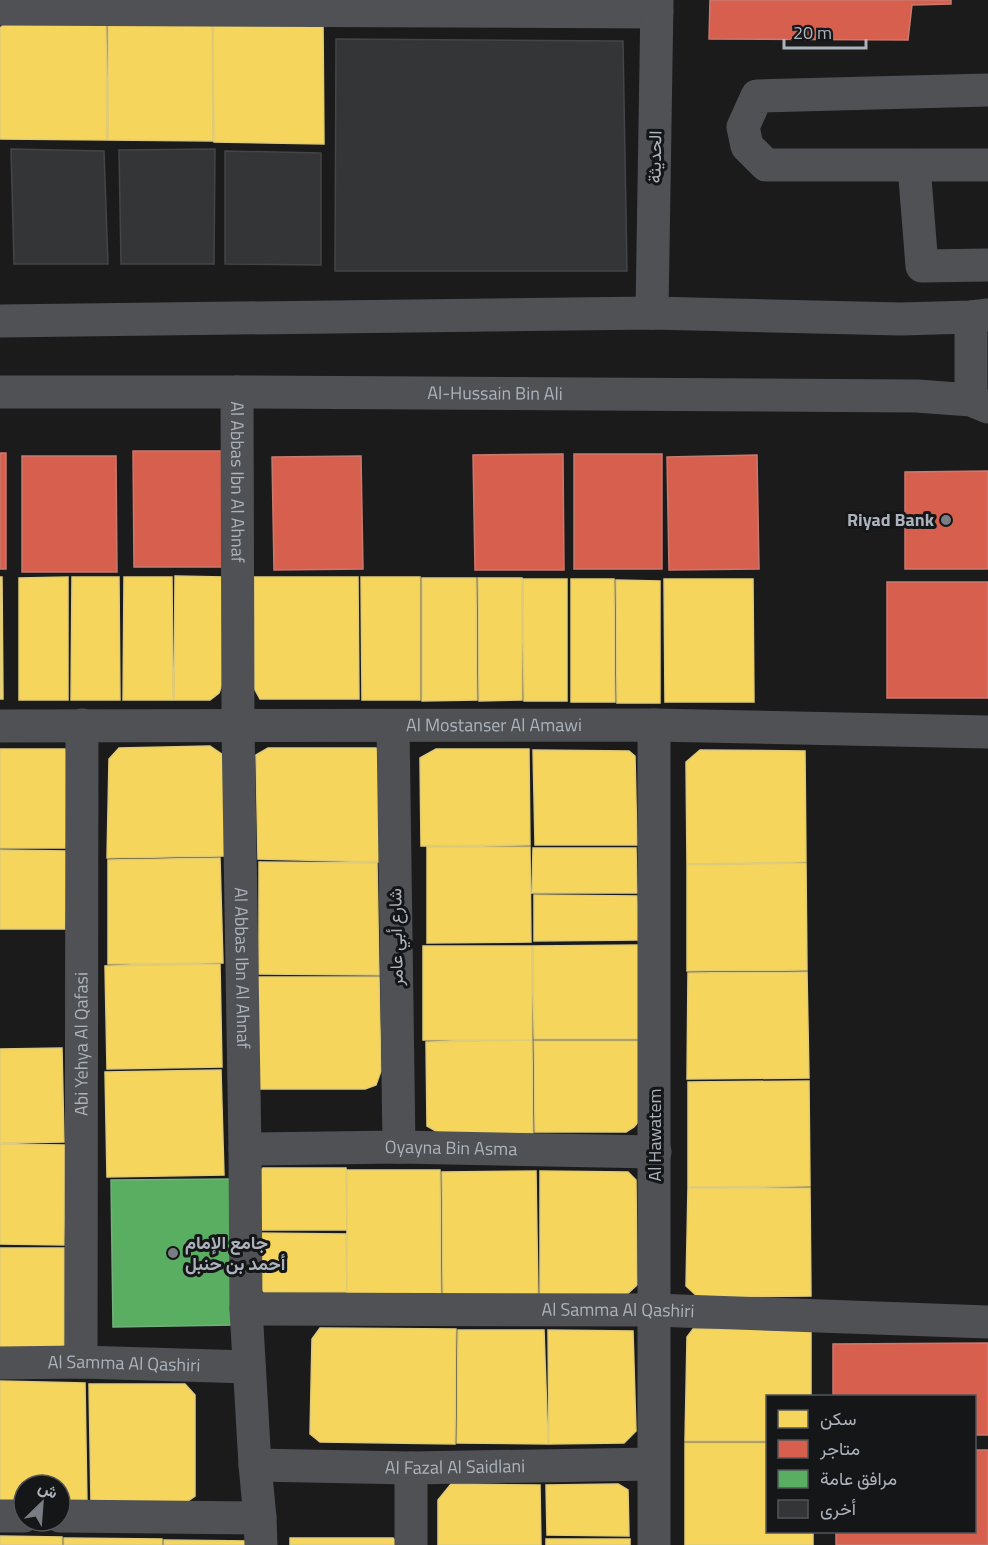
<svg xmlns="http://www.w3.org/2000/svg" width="988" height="1545" font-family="'Titillium Web',Vazirmatn,sans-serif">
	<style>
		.homes { fill: #f6d55c; stroke: #e0cb79; stroke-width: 1.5 }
		.shops { fill: #d6604d; stroke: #ca796e; stroke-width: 1.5 }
		.public { fill: #5aae61; stroke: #73b07c; stroke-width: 1.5 }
		.building { fill: #343536; stroke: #444548; stroke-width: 1.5 }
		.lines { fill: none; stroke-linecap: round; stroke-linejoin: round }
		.minor { stroke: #4f5155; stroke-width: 33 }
		.poi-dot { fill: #7a7e84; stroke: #151618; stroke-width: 2 }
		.labels { text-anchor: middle; stroke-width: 6; stroke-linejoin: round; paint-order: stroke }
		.street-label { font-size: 18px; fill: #adb3bc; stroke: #151618 }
		.poi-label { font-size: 18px; font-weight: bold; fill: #adb3bc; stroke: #151618; text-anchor: end }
	</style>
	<rect width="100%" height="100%" fill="#1b1b1c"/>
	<path class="homes" d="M14 16 106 17 107 140 0 139V28Z
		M108 17 212 19 213 141 108 140Z
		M213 18 323 19 324 144 214 142Z
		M175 576 224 577V679L219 693 210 700H174Z
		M0 577H2L3 699H0Z
		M68 577V700H19V578Z
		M72 577H119L120 700H71Z
		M124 577H172L173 700H123Z
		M254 577H358L359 699H260L254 688Z
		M361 577H420V700H362Z
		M422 578H476L477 700 422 701Z
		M478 578H522V700L479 701Z
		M523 579H567V701H524Z
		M571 579H614L615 702H571Z
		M664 579H753L754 702H665Z
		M616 580 660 581V703H617Z
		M210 746 223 755 224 856 107 858 109 759 119 748Z
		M268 748H376L379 754 381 862 258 859 256 755Z
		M0 749H65L69 755V848H0Z
		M436 749H529L530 845 421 846 420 758Z
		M533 750 629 751 635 756 637 845H535Z
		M700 750 805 751 806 862 687 864 686 762Z
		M427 847H530L531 942 427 943Z
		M533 848H636L637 893H532Z
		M0 850 67 851 65 929H0Z
		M220 858 223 963 108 964V860Z
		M259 862 377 863 379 975 259 974Z
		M806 863 807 970 687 971V865Z
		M534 895 637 896 638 940 534 941Z
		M639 945 641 1039H534L533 946Z
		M423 946H532V1040H423Z
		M220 964 222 1067 107 1069 105 966Z
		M807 972 809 1078 687 1079 688 973Z
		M257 977H379L381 1071 376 1085 365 1089H258Z
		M532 1040 533 1133 441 1134 427 1126 426 1042Z
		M534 1041H638L639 1121 634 1127 626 1132H535Z
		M62 1048 64 1142 0 1143V1049Z
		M221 1070 224 1175 107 1177 105 1072Z
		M809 1081 810 1186 688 1187V1082Z
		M0 1144 65 1145 64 1245 0 1244Z
		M263 1168H346L347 1230H252V1180Z
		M347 1170H440L441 1295 347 1293Z
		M536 1171 538 1296 443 1295 442 1172Z
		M540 1171 628 1172 636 1180 637 1285 625 1296H540Z
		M688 1188H810L811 1296 698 1297 686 1286Z
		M254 1233 346 1234 347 1292H264L254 1280Z
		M0 1248H64V1345L53 1350 0 1349Z
		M320 1328 456 1329 455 1444 320 1442 310 1434 312 1339Z
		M693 1329H811V1396H768V1441H685L687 1337Z
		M458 1330H544L548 1444 457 1443Z
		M548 1330 633 1331 636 1431 624 1443 549 1444Z
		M0 1381 85 1383 87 1503H60V1485H24V1503L0 1502Z
		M89 1384H185L195 1395V1496L185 1503H91Z
		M685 1443H768V1532H813V1545H685Z
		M451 1484 540 1485 541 1545H438V1500Z
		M618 1484 628 1490 629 1536 547 1535 546 1485Z
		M0 1536 62 1537V1545H0Z
		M64 1538 162 1539V1545H64Z
		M290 1538H393L399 1545H290Z
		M546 1539H630V1545H546Z
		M164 1540 251 1541V1545H164Z"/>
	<path class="shops" d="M710 0H951V4L912 5 908 40 709 39Z
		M133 451H227L228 567H134Z
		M0 453H6V569H0Z
		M563 454 564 570H475L473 455Z
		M574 454H662V569H574Z
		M757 455 759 569 669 570 667 457Z
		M22 456H116L117 572H22Z
		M361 456 363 569 274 570 272 457Z
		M988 471V569H905V472Z
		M887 582H988V698H887Z
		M988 1343V1435H974V1396H833V1344Z
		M974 1450H988V1545H836V1532H974Z"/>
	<path class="public" d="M232 1179 235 1325 113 1327 111 1180Z"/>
	<path class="building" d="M336 39 623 41 627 271H335Z
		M11 149 104 151 108 264H14Z
		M215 149 214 264H121L119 150Z
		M225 151 321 153V265L225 264Z"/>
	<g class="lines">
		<g class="minor">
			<path d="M0 9 657 12"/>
			<path d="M988 90 757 96 743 127 747 146 766 165H988"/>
			<path d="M914 166 922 266 988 265"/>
			<path d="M652 313 657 0"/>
			<path d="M971 317V400"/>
			<path d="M0 321 652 313 901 319 971 317 988 315"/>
			<path id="s1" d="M0 392H237L917 396 971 400 988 407"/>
			<path id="s2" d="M237 392 238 726 245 1149 246 1309 255 1465 260 1518 261 1545"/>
			<path id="s3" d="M0 726 654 725 988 732"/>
			<path d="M393 726 399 1147"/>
			<path id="s4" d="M245 1149 399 1147 655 1152"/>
			<path id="s5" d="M246 1309 654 1310 988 1322"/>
			<path id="s6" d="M81 1362 82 725"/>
			<path id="s7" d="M0 1363 81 1362 249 1367"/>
			<path id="s8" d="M255 1465 411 1468 653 1464"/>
			<path d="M411 1468V1545"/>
			<path d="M0 1516H24"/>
			<path d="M60 1516 260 1518"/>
			<path d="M654 1545V725"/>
		</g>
	</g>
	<g class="poi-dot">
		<circle cx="946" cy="520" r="6"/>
		<circle cx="173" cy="1253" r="6"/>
	</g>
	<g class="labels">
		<g class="street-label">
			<text transform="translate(655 157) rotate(-89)" y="6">الحديثة</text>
			<text dy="6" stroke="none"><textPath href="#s1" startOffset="495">Al-Hussain Bin Ali</textPath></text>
			<text dy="6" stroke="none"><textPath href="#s2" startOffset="90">Al Abbas Ibn Al Ahnaf</textPath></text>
			<text dy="6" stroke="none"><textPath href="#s3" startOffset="494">Al Mostanser Al Amawi</textPath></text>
			<text transform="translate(396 937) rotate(-91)" y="6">شارع أبي عامر</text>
			<text dy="6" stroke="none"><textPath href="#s2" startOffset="576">Al Abbas Ibn Al Ahnaf</textPath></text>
			<text dy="6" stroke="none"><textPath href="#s6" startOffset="318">Abi Yehya Al Qafasi</textPath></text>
			<text transform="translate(655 1135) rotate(-90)" y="6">Al Hawatem</text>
			<text dy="6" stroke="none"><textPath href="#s4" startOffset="206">Oyayna Bin Asma</textPath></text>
			<text dy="6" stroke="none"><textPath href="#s5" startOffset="372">Al Samma Al Qashiri</textPath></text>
			<text dy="6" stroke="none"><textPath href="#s7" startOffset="124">Al Samma Al Qashiri</textPath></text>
			<text dy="6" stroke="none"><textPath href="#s8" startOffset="200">Al Fazal Al Saidlani</textPath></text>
		</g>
		<g class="poi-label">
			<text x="934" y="526">Riyad Bank</text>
			<text x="185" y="1249" text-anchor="start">جامع الإمام<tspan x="185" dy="21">أحمد بن حنبل</tspan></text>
		</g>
	</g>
	<rect x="766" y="1395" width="210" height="138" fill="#151618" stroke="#52555a" stroke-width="1.5"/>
	<rect x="778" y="1410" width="30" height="18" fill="#f6d55c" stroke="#52555a" stroke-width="1.5"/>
	<text x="820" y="1425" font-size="18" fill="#adb3bc">سكن</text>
	<rect x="778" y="1440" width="30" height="18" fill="#d6604d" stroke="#52555a" stroke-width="1.5"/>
	<text x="820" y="1455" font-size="18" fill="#adb3bc">متاجر</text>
	<rect x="778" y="1470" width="30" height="18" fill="#5aae61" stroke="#52555a" stroke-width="1.5"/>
	<text x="820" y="1485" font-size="18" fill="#adb3bc">مرافق عامة</text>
	<rect x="778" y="1500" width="30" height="18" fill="#343536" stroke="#52555a" stroke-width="1.5"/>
	<text x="820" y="1515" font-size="18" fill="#adb3bc">أخرى</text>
	<g transform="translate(42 1503) rotate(25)"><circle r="28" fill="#151618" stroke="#52555a" stroke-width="1.5"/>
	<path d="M0-4.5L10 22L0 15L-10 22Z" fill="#7a7e84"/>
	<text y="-9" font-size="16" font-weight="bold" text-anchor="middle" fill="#adb3bc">ش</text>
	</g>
	<path d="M784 39v9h82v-9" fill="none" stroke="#adb3bc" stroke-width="3"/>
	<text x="793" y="39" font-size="18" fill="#adb3bc" stroke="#151618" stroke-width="4.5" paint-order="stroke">20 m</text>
</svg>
